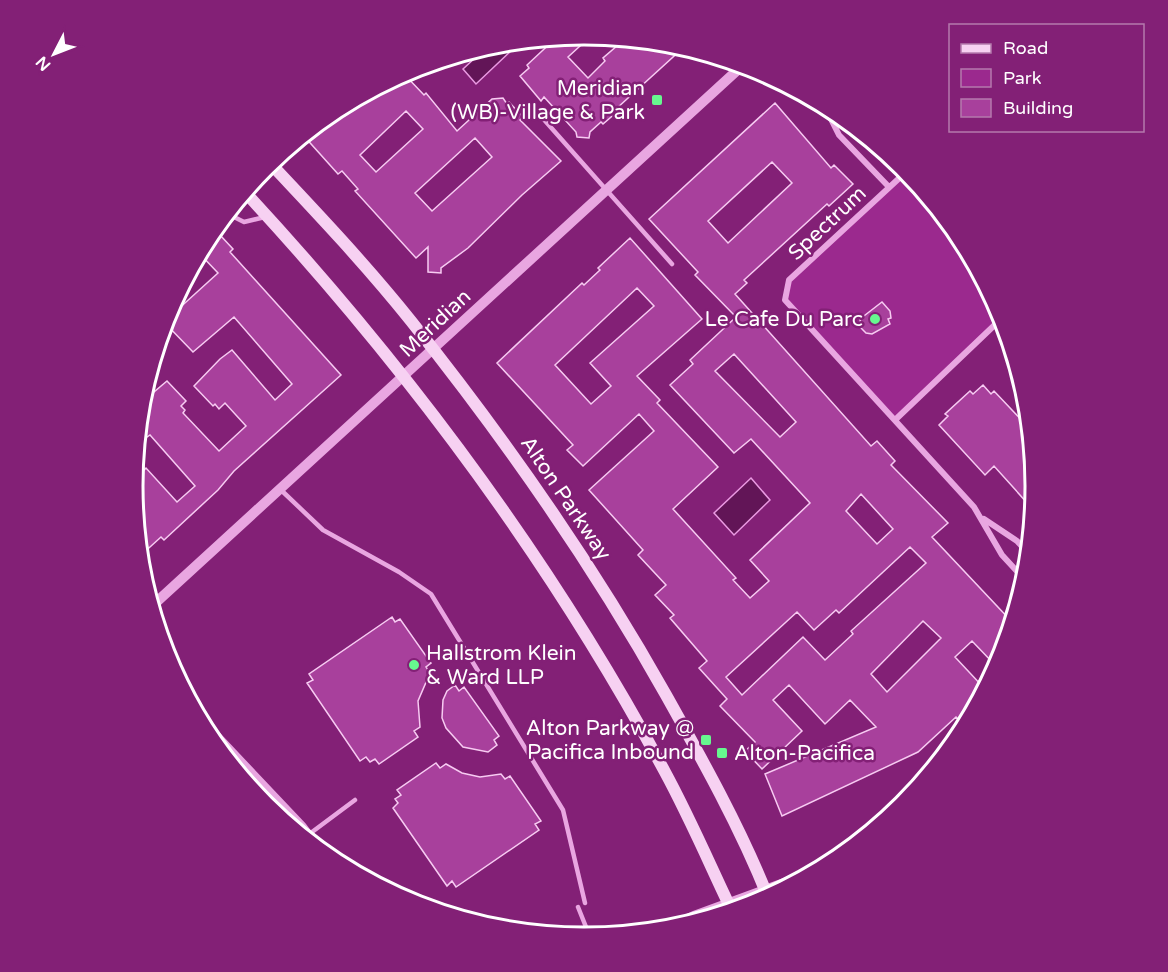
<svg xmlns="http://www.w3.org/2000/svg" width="1168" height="972" font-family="'Varela Round',sans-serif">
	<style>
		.green { fill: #9b298e }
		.water { fill: #621557; stroke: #ea9ae2; stroke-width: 1.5 }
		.building { fill: #a8409c; stroke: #f7cbf2; stroke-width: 1.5; fill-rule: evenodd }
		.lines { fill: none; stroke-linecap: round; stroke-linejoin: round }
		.service { stroke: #e9a6e1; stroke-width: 4.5 }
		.minor { stroke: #e9a6e1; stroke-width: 6 }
		.tertiary { stroke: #e9a6e1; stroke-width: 10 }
		.secondary { stroke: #f7d1f2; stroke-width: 12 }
		.poi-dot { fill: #67f78f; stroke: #832076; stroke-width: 2 }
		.labels { text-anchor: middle; stroke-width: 5; stroke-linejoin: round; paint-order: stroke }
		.poi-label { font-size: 21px; fill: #fff; stroke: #832076; text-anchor: end }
		.street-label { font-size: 21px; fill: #fff; stroke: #832076 }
		.rim { fill: none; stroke: #fff; stroke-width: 3 }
	</style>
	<rect width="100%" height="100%" fill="#832076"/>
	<path class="green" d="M906 171 960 235 1002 318 895 420 785 300 789 280Z"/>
	<path class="water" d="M508 42 514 48 476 84 463 69 488 46Z
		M751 478 770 500 734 535 714 513Z"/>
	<path class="building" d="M584 34 592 35 568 57 588 78 605 61 603 58 625 39 684 47 616 109 618 111 603 124 601 122 590 132 589 138 577 137 576 132 544 97 541 101 520 76 529 68 527 65 557 37Z
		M403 73 424 95 426 93 457 131 492 99 503 98 507 104 509 102 523 117 520 120 561 161 522 195 468 248 441 268V273L428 272V247L416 258 355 191 358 189 342 171 338 174 303 135 333 110ZM406 111 423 129 376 172 360 155ZM475 138 492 157 432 211 415 193Z
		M775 103 831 168 834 165 853 184 829 206 827 204 744 280 747 283 735 294 871 446 877 441 895 461 891 465 948 523 932 537 1012 622 997 667 972 641 955 657 985 689 965 726 956 717 918 752 782 816 765 774 876 727 850 700 825 724 789 685 773 700 802 731 762 769 745 751 755 742 720 706 727 699 699 668 707 661 670 618 674 615 655 595 666 585 638 555 643 550 589 490 654 431 639 414 583 466 567 450 573 445 497 363 582 283 584 285 600 270 598 268 630 238 702 319 637 376 660 400 657 403 718 467 673 509 736 578 733 580 750 598 769 581 750 560 810 503 751 439 734 453 670 385 693 364 690 360 736 317 695 275 698 272 649 219ZM772 162 792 183 728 243 708 221ZM637 288 654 306 590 363 611 386 591 404 555 365ZM734 354 796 422 780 437 715 371ZM861 494 893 529 877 544 846 511ZM910 547 926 563 851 631 853 634 825 660 803 637 742 695 726 677 797 612 814 630 836 610 839 613ZM923 621 941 638 887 692 871 674Z
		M212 231 217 237 220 235 233 249 230 252 341 375 234 471 218 490 164 540 161 537 139 557 135 507 142 501 133 492 135 460 144 470 146 468 177 502 195 486 150 435 147 437 138 427 141 403 167 381 186 401 181 406 185 410 183 413 219 451 246 426 225 403 219 409 215 404 213 406 194 386 220 359 232 350 275 400 292 384 234 317 193 352 164 322 218 273 199 253Z
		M882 302 890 311 891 318 888 319 890 324 872 334 866 333 861 328 860 319Z
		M983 385 991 394 994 391 1030 429 1035 486 1034 499 1029 505 994 466 985 475 939 425 948 416 945 414 970 391 973 394Z
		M392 617 395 622 400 619 431 663 426 667 430 673 418 701 420 727 414 731 418 737 379 764 375 759 370 762 366 757 360 761 307 683 313 680 309 674Z
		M455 685 459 691 464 687 499 736 494 740 497 745 488 752 463 747 446 728 442 718 443 700 447 691Z
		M436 763 440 768 446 764 462 773 480 777 501 774 505 779 510 776 541 821 535 824 539 830 456 887 452 881 447 886 393 808 398 803 395 799 401 795 397 790Z"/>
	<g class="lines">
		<path class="service" d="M539 114 672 264
			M226 213 244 222 265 217
			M281 490 323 530 399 572 431 594 563 810 585 903
			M308 835 355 800
			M578 907 590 937"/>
		<path class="minor" d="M810 97 831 119 839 135 889 187
			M831 119 857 129
			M875 144 903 174
			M907 171 789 280 785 300 974 507 1002 555 1025 580
			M895 420 1002 318
			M984 519 1017 541 1029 554"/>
		<path class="tertiary" d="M151 607 743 65
			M199 718 302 827 320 851
			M665 930 694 916 798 878 842 855"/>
		<path class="secondary" d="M270 163C318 214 367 266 411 321 506 440 592 563 666 695 703 761 740 827 768 897
			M244 191C408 368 551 560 665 772 690 818 710 865 732 911"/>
	</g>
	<g class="poi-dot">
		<rect x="651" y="94" width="12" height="12" rx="3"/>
		<circle cx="875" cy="319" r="6"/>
		<circle cx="414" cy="665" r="6"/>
		<rect x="700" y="734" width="12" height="12" rx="3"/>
		<rect x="716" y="747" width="12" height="12" rx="3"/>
	</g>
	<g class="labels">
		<g class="poi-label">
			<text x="645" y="95">Meridian<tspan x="645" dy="24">(WB)-Village &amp; Park</tspan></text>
			<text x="863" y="326">Le Cafe Du Parc</text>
			<text x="426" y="660" text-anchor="start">Hallstrom Klein<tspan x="426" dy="24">&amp; Ward LLP</tspan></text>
			<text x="694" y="735">Alton Parkway @<tspan x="694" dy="24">Pacifica Inbound</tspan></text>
			<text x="734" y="760" text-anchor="start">Alton-Pacifica</text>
		</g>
		<g class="street-label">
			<text transform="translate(827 223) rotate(-43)" y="7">Spectrum</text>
			<text transform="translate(435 323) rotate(-43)" y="7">Meridian</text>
			<text transform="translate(566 498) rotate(56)" y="7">Alton Parkway</text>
		</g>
	</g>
	<path d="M0 0H1168V972H0ZM143 486a441 441 0 1 1 882 0a441 441 0 1 1-882 0Z" fill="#832076" fill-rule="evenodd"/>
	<path class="rim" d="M143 486a441 441 0 1 1 882 0a441 441 0 1 1-882 0Z"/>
	<rect x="949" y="24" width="195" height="108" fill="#832076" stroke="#b579ad" stroke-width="1.5"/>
	<rect x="961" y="44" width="30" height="9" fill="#f7d1f2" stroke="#b579ad" stroke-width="1.5"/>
	<text x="1003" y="54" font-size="18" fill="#ffffff">Road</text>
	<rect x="961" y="69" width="30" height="18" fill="#9b298e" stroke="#b579ad" stroke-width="1.5"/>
	<text x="1003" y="84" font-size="18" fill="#ffffff">Park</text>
	<rect x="961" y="99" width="30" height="18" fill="#a8409c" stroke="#b579ad" stroke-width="1.5"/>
	<text x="1003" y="114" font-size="18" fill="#ffffff">Building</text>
	<g transform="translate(54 54) rotate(228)" stroke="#832076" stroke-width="4.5" paint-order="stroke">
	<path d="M0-4.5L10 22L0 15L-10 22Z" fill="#ffffff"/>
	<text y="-9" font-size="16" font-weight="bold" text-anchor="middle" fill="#ffffff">N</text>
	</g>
</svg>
